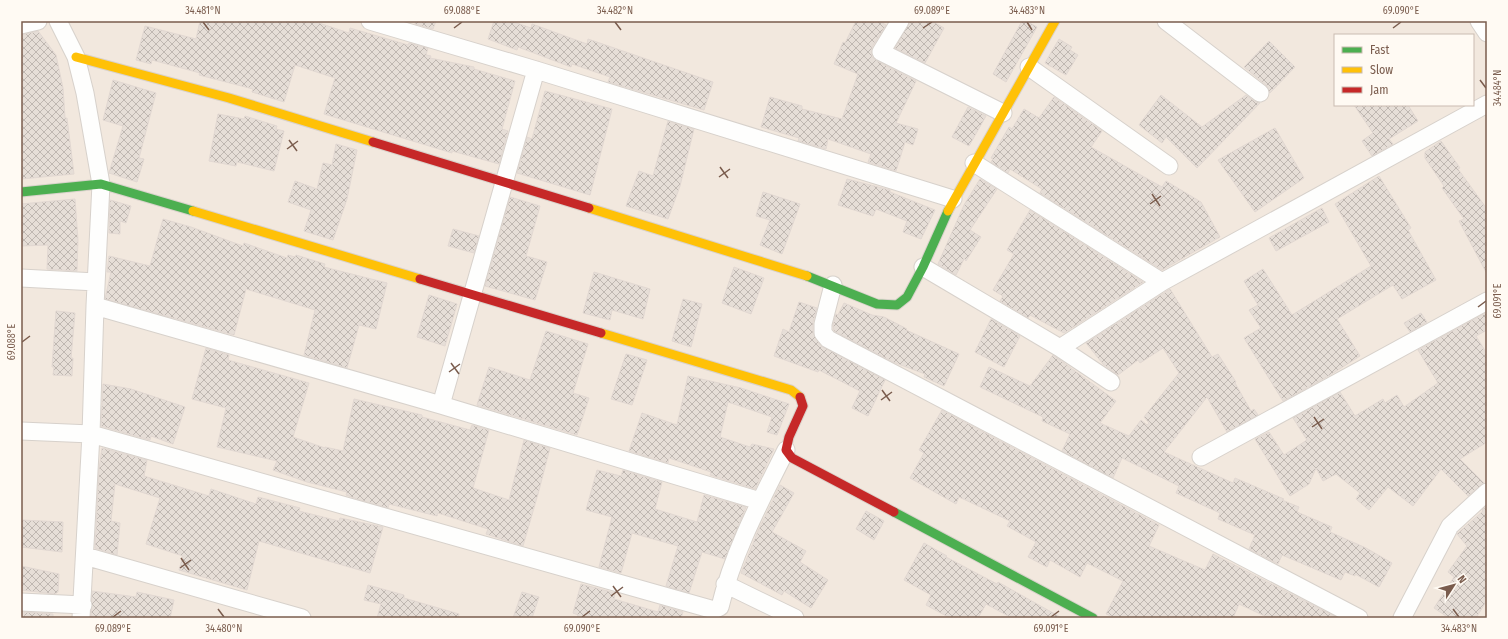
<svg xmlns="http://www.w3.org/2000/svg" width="1508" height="639" font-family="'Fira Sans Condensed',sans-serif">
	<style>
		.residential { fill: #f2e8de; fill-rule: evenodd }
		.building { fill: url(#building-cross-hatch); stroke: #e2d8d2 }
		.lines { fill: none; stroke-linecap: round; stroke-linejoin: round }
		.street-casing { stroke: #d7d1cb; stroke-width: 19 }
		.fast-casing { stroke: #d9d2cb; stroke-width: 11 }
		.slow-casing { stroke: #d9d2cb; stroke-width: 11 }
		.jam-casing { stroke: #d9d2cb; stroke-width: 11 }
		.street { stroke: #fefefd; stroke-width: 17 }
		.fast { stroke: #4caf50; stroke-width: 9 }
		.slow { stroke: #ffc107; stroke-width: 9 }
		.jam { stroke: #c62828; stroke-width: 9 }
		.ticks { fill: none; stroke: #7a5c4d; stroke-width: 1.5 }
		.neatline { fill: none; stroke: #7a5c4d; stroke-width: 1.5 }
		.ticks-label { font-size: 10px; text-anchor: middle; fill: #7a5c4d }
	</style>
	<defs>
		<pattern id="building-cross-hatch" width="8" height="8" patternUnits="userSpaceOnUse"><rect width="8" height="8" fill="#e6ded7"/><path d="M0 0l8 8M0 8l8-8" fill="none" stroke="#bfb7b1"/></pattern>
	</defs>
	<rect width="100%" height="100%" fill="#f9f5f0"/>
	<path class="residential" d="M21 21H1487V618H21ZM1335 35H1473V105H1335Z"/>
	<path class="building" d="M200 21H313L349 33 350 28 408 45 409 43 428 48 426 55 431 56 430 58 474 67V69L515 81 502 129 508 131 499 164 452 151V153L324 114 335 78 295 65 284 102 252 92 253 89 199 75 200 73 152 60 151 64 136 60 145 26 196 39Z
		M416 21H436L433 29 415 24Z
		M494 21H511L531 28 532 24 587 44 588 39 713 82 704 110 608 82 610 77 572 64 571 67 518 47 517 50 488 39Z
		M856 21H879L886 25 872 47V57L877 61 916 81 896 123 918 129 913 145 905 142 896 171 868 162 871 154 828 139 826 149 798 141 799 138 761 127 770 97 802 106V109L842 119 858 74 834 64 843 42 845 43Z
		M910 21H932L944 28 925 63 895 48Z
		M1022 21H1026L1037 27 1006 82 993 74Z
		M38 31 56 55 63 88 65 118H67L74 174 21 179V35Z
		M1059 39 1072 47 1070 50 1078 55 1066 75 1045 63Z
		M1269 41 1295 67 1270 93 1266 85 1244 67Z
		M113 80 156 93 139 158 144 159 137 182 109 173 123 126 103 120Z
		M545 91 612 109 590 195 517 173 527 137 532 139Z
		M1161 95 1202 127 1246 95 1254 101 1260 103 1197 168 1166 137 1162 143 1139 125Z
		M1054 97 1102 131 1091 147 1162 187 1166 181 1201 202 1220 237 1162 270 1040 193 1042 189 1010 169 1008 173 991 162 993 159 991 158 1009 127 1012 129 1024 109 1039 118Z
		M1354 105H1408L1418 121 1389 139 1393 144 1372 156 1362 141 1373 133Z
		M968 107 986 116 969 146 952 137Z
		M218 114 244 119 245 116 277 126 276 129 284 131 274 171 237 162 236 166 209 161Z
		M668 121 694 129 680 186 668 219 626 206 639 171 653 176Z
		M1275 128 1304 178 1255 212 1218 160Z
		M1441 141 1460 168 1458 169 1487 209V274L1459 221 1464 219 1442 188 1444 186 1425 158V152Z
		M336 144 357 150 347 199 333 240 304 231 311 210 288 202 295 181 317 189 323 163 332 165Z
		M1379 176 1411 228 1408 230 1436 280 1402 299 1393 285 1337 319 1360 356 1330 375 1283 401 1244 338 1261 328 1249 310 1258 305 1244 281 1263 269 1292 315 1371 266 1335 204Z
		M847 179 890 190V192L935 210 921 239 903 232 907 221 876 209 873 216 838 205Z
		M980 179 997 189 970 230 981 237 966 261 964 259 956 275 938 264 964 205Z
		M763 192 800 204 782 254 760 245 770 220 756 216Z
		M510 197 540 206 526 256 547 262 535 300 485 286Z
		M75 199 78 240 77 271 47 269 48 245 21 246V204Z
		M110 200 131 206 126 223 120 221V234L109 233Z
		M1322 208 1329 222 1276 251 1269 238Z
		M1030 210 1143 282 1064 333 1030 315 1028 318 1000 301 1003 296 993 290 1014 254 1007 250Z
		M163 219 191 227 243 246 244 243 287 258 288 255 295 257 296 255 325 264 324 267 387 283 376 329 359 325 347 368 304 355 315 310 246 289 234 335 105 299 111 272H107L109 256 150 266Z
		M453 229 479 236 474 253 448 246Z
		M734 267 764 278 751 314 722 303Z
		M594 272 650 289 643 319 612 310 610 320 583 313Z
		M1170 289 1212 357 1218 354 1236 382 1235 383 1251 411 1254 409 1258 415 1227 432 1207 397 1164 452 1233 483 1235 478 1284 499 1282 500 1299 507 1297 512 1332 527 1330 532 1366 548 1392 563 1379 587 1355 574V576L1345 572 1341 580 1282 555 1278 564 1249 549 1255 535 1218 519 1220 513 1176 493 1179 486 1122 458 1113 478 1062 451 1070 434 1042 421 1043 417 980 387 989 367 1030 386 1053 355 1116 401 1100 423 1129 436 1141 420 1147 425 1149 423 1144 417 1179 373 1163 348 1140 363 1138 360 1118 375 1103 364 1086 343Z
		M429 295 457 304 445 346 417 337Z
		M683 299 702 304 691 347 672 341Z
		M799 302 817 308 813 322V333L821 346 885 380 868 416 852 408 860 391 819 370 818 372 774 356 783 329 789 332Z
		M844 303 872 315 884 317 907 329 906 330 959 354 944 386 924 377 925 374 893 362 834 331 833 325 836 314 838 315Z
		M56 311 75 313 71 358H73L72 376 53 375 54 367H52Z
		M1487 312V330L1476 336 1487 354V442L1460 459 1484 483 1468 496 1441 469 1413 506 1388 487 1369 510 1356 499 1360 493 1336 474 1323 481 1316 468 1309 484 1290 496 1255 439 1269 432 1284 455 1307 440 1293 418 1340 392 1355 416 1383 399 1385 403 1397 395 1404 407 1438 383 1418 350Z
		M1421 313 1427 322 1410 332 1404 323Z
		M991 319 1020 336 1004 367 975 352Z
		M546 331 588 344 573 393 589 398 577 435 477 405 489 367 530 380Z
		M206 348 229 355 228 360 309 383 293 437 325 448V447L343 451 354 399 422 415V417L470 430 472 425 489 430 473 488 509 500 524 440 550 448 538 494 523 546 486 534 488 529 438 513 437 516 389 504 388 508 357 499 346 495 347 492 307 482 273 470 277 461 217 447 226 408 192 399Z
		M626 354 647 360 632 405 611 399Z
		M688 376 741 388 789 404 777 435 767 432 772 417 728 402 720 437 750 447 752 444 774 449 755 489 710 475 711 472 669 458 668 463 629 451 642 413 677 425Z
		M103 384 131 389 185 407 173 444 151 436 150 440 101 426Z
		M942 410 1159 525 1149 546 1205 570 1213 554 1338 618H1269L1239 604 1233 618H1116L1106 614 1123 581 1087 563 1080 577 1050 560 1047 567 1028 557 1036 542 1007 526 1010 521 959 497 956 504 910 478 924 453 919 450Z
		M102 448 147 460 144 476 209 496 211 489 256 504 258 497 300 508 299 511 339 521 340 518 383 527 370 573 259 541 247 590 179 570 183 556 146 544 160 498 115 484 111 521 120 523 117 555 95 548 99 469Z
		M597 470 621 476 623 470 662 482 655 509 697 522 704 495 746 507 725 559 702 552 689 593 666 586 678 546 632 533 621 573 599 567 612 517 586 510Z
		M780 485 794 493 772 532 806 551 800 562 828 580 811 608 784 591 782 595 741 573 758 531Z
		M1487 506V600L1476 618H1449L1434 608 1454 577 1448 572 1467 546 1457 534 1483 511 1482 510Z
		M866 511 884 521 874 540 856 529Z
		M21 520 63 522 62 552 21 547Z
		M924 543 947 556 946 557 997 584 998 582 1062 618H1012L986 604 978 618H950L926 605 931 595 904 580Z
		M21 566 59 574 58 592 55 594 21 590Z
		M581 584 615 593 614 599 658 612 660 605 683 612 681 618H577L578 615 573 613Z
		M368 585 404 595V598L459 614 458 618H377L381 604 364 600Z
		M92 591 136 597 137 592 174 600 170 618H91Z
		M522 592 539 597 532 618H513Z
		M24 612 53 614V618H24Z"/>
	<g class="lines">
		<defs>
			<path id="street" d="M58 21 76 57 85 93 101 184 95 306 91 434 81 618
				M370 21 536 70 953 199
				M900 21 881 52 1003 113
				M1166 21 1260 93
				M1479 21 1487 33
				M21 25 38 21
				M1029 67 1169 166
				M974 163 1162 282
				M923 267 1060 348 1111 382
				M21 278 96 282
				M833 285 823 324V333L828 339 1359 618
				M95 306 441 405 760 501
				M1060 348 1162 282 1487 104
				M441 405 536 70
				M21 431 91 434 714 610 720 607C733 552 761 500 786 450
				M1201 457 1487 301
				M85 556 302 618
				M725 584 795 618
				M21 602 83 605
				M1402 618 1450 526 1487 492"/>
			<path id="fast" d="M21 192 101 184 193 211
				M807 276 877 304 897 305 907 297 923 267 948 211
				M894 512 1093 618"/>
			<path id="slow" d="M76 57 229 98 373 142
				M589 208 807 276
				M193 211 420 279
				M948 211 1055 21
				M601 333 791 390 800 397"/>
			<path id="jam" d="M373 142 589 208
				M420 279 601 333
				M800 397 803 406 789 437 786 450 792 458 894 512"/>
		</defs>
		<use href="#street" class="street-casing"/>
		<use href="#fast" class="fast-casing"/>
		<use href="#slow" class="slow-casing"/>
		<use href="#jam" class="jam-casing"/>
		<use href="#street" class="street"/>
		<use href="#fast" class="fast"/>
		<use href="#slow" class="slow"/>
		<use href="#jam" class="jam"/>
	</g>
	<path class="ticks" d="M203 22 209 30M615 22 621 30M1027 22 1032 30M454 28 462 22M923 28 932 22M1393 28 1401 22M1480 80 1486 88M289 140 297 151M287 149 298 141M720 167 728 178M719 177 730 169M1152 194 1160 206M1150 204 1161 196M1478 307 1486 301M22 342 30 336M451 363 459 374M449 372 460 364M882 390 890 401M881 400 892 392M1314 417 1322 429M1312 427 1324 419M181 558 189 570M180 568 191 560M613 586 621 597M611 596 623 587M218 609 224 617M1453 609 1459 617M113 617 121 611M582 617 590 611M1051 617 1059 611"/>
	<rect width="1508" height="639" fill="none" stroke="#fffaf3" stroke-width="44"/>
	<rect x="1334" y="34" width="140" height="72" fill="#fffaf3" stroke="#cabbb1"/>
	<rect x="1342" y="47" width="20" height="6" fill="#4caf50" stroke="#cabbb1"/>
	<text x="1370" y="54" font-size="12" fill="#7a5c4d">Fast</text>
	<rect x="1342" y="67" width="20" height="6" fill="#ffc107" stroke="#cabbb1"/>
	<text x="1370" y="74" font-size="12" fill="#7a5c4d">Slow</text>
	<rect x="1342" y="87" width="20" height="6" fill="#c62828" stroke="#cabbb1"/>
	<text x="1370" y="94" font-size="12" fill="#7a5c4d">Jam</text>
	<g transform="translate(1454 585) rotate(54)" stroke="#fffaf3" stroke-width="3" paint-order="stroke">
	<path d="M0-3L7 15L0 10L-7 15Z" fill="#7a5c4d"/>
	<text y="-6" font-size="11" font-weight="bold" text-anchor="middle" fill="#7a5c4d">N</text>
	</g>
	<rect x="22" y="22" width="1464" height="595" class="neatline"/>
	<g class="ticks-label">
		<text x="203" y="14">34.481°N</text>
		<text x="462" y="14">69.088°E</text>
		<text x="615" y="14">34.482°N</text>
		<text x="932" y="14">69.089°E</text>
		<text x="1027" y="14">34.483°N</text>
		<text x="1401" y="14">69.090°E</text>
		<text transform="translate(1497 88) rotate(-90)" y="4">34.484°N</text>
		<text transform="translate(1497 301) rotate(-90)" y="4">69.091°E</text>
		<text transform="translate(11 342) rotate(-90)" y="4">69.088°E</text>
		<text x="113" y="632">69.089°E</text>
		<text x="224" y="632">34.480°N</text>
		<text x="582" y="632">69.090°E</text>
		<text x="1051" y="632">69.091°E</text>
		<text x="1459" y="632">34.483°N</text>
	</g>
</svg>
